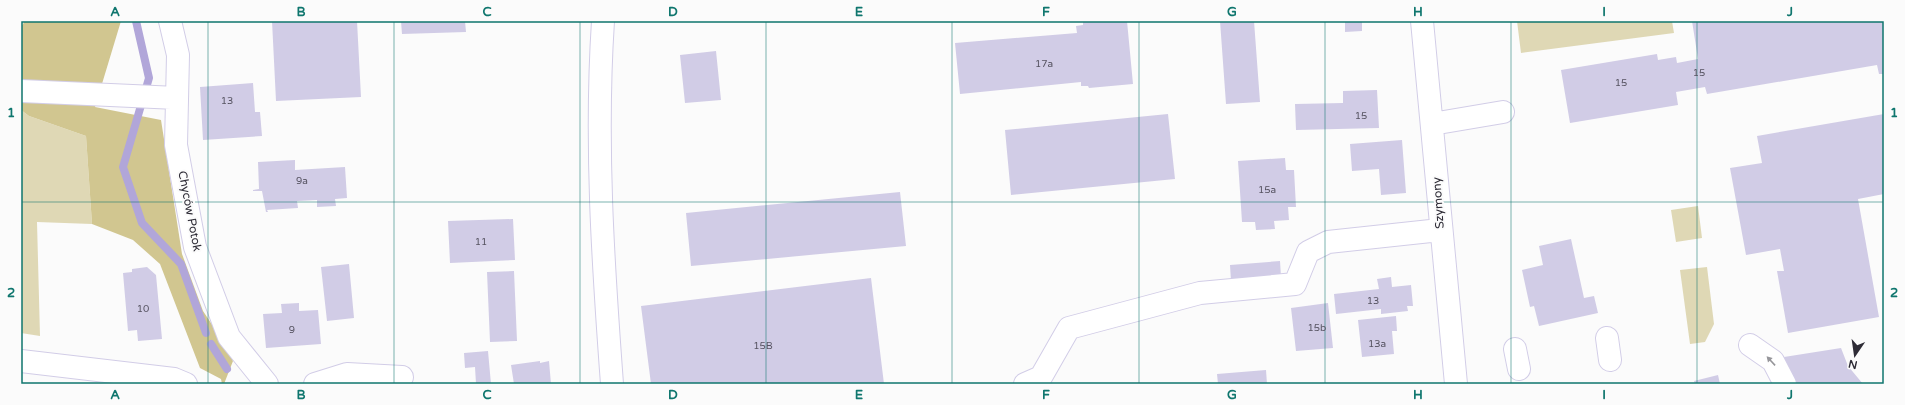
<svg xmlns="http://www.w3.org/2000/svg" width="1905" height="405" font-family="'Varela Round',sans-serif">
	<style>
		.green { fill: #dfd8b5 }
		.forest { fill: #d1c690 }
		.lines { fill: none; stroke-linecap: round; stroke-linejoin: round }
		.stream { stroke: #b1a6d9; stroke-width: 8 }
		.building { fill: #d1cce6 }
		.minor-casing { stroke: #d2cde7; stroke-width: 24 }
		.minor { stroke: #fff; stroke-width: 22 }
		.oneway { fill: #96969a }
		.grid { fill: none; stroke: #0f766e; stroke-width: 1; stroke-opacity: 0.55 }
		.labels { text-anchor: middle; stroke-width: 4; stroke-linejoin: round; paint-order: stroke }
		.number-label { font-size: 10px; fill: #575462 }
		.street-label { font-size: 12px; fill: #2e2c36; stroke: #fbfbfb }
		.neatline { fill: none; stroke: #0f766e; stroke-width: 1.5 }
		.grid-label { font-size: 13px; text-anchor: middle; font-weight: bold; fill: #0f766e }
	</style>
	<rect width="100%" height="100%" fill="#fbfbfb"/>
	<path class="green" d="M1517 21H1672L1674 33 1521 53Z
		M21 110 29 116 86 136 92 224 37 222 40 336 21 333Z
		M1698 206 1702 238 1676 242 1671 210Z
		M1707 267 1714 324 1705 342 1690 344 1680 270Z"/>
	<path class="forest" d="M25 21H121L95 107 161 120 182 254 203 311 225 344 233 361 224 384H222L221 379 200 368 160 264 133 240 92 224 86 136 29 116 21 110V27Z"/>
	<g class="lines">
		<path class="stream" d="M136 21 149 78 123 167 142 223 181 264 206 333
			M211 344 227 369"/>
	</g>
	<path class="building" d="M272 21H357L361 97 276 101Z
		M401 21H465L466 32 402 34Z
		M1099 21H1127L1133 84 1089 88 1088 86H1081V82L960 94 955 43 1077 33 1076 26 1083 25V22Z
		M1220 21H1254L1260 102 1226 104Z
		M1345 21H1362V31L1345 32Z
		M1692 21H1884V74H1879L1877 65 1707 94 1705 87 1676 92 1678 105 1570 123 1561 70 1657 54 1658 60 1676 57 1677 63 1698 59Z
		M716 51 721 100 685 103 680 55Z
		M253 83 255 112H260L262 136 203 140 200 87Z
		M1377 90 1379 128 1296 130 1295 104 1343 103V91Z
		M1168 114 1175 179 1011 195 1005 130Z
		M1884 114V194L1858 199 1879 317 1788 333 1777 271H1784L1780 249 1746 255 1730 168 1762 163 1757 136Z
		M1402 140 1406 193 1381 195 1379 169 1352 171 1350 144Z
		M1285 158 1286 170H1294L1296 207H1288L1289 220 1274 221 1275 229 1256 230 1255 222H1242L1238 161Z
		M295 160V170L345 167 347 198 335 199 336 206 317 207V200L297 201 298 208 267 210 268 212H266L262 191H253V190L259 189 258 162Z
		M900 192 906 246 691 266 686 213Z
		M513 219 515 260 450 263 448 221Z
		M1571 239 1584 298 1594 296 1598 313 1539 326 1534 306 1530 307 1522 270 1543 265 1539 246Z
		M1280 261 1281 277 1231 281 1230 265Z
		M349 264 354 318 327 321 321 267Z
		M147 267 156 275 162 339 138 341 137 330 128 331 123 273 132 272V269Z
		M514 271 517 341 490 342 487 272Z
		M1391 277 1392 287 1411 285 1413 306H1407L1408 311 1381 314V309L1336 314 1334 294 1379 289 1377 279Z
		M871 278 884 384H651L641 306Z
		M299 303V311L318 310 321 344 266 348 263 314 282 313 281 304Z
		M1328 303 1333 348 1296 351 1291 308Z
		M1396 316 1397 331H1392L1394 354 1362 357 1358 320Z
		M1841 348 1848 366 1863 384H1792L1784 357Z
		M488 351 491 384H476L475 367 465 368 464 353Z
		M540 361V363L549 361 551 384H514L511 365Z
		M1266 370 1267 384H1218L1217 374Z
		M1718 375 1720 384H1695L1694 381Z"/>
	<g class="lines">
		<defs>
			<path id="minor" d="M170 21 178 55 176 145 195 247 229 337 267 384
				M603 21C595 142 603 263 612 384
				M1422 21 1456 384
				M21 91 177 98
				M1432 124 1503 112
				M1607 338 1610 360
				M1750 345 1773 361 1785 384
				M1515 349 1519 369
				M21 361 174 379 186 384
				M315 384 347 374 402 377
				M1025 384 1041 377 1069 328 1200 293 1295 284 1308 252 1328 242 1440 230"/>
		</defs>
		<use href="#minor" class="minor-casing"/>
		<use href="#minor" class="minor"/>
	</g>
	<defs><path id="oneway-solid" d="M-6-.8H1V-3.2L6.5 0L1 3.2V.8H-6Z"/></defs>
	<use class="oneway" href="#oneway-solid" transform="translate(1771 361) rotate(-133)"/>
	<path class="grid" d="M208 21V384M394 21V384M580 21V384M766 21V384M952 21V384M1139 21V384M1325 21V384M1511 21V384M1697 21V384M21 202H1884"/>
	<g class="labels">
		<g class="number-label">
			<text x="1044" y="67">17a</text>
			<text x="1699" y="76">15</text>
			<text x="1621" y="86">15</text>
			<text x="227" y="104">13</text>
			<text x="1361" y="119">15</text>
			<text x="302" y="184">9a</text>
			<text x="1267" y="193">15a</text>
			<text x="481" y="245">11</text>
			<text x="1373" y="304">13</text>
			<text x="143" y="312">10</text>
			<text x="1317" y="331">15b</text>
			<text x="292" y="333">9</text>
			<text x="1377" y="347">13a</text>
			<text x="763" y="349">15B</text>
		</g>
		<g class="street-label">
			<text transform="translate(1438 203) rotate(-94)" y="4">Szymony</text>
			<text transform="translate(190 211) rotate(79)" y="4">Chyców Potok</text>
		</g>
	</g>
	<rect width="1905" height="405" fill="none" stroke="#fbfbfb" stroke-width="44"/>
	<g transform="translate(1855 355) rotate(193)" stroke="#fbfbfb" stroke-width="3" paint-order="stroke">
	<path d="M0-3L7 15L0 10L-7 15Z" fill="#2e2c36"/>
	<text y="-6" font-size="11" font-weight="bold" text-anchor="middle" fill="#2e2c36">N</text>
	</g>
	<rect x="22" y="22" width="1861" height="361" class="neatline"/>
	<g class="grid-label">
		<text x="115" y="16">A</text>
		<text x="301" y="16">B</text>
		<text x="487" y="16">C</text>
		<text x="673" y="16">D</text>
		<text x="859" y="16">E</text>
		<text x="1046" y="16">F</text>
		<text x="1232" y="16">G</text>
		<text x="1418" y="16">H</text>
		<text x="1604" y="16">I</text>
		<text x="1790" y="16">J</text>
		<text x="11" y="117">1</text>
		<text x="1894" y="117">1</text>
		<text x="11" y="297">2</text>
		<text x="1894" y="297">2</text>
		<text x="115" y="399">A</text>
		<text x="301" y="399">B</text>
		<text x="487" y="399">C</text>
		<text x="673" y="399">D</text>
		<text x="859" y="399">E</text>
		<text x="1046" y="399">F</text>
		<text x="1232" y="399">G</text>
		<text x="1418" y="399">H</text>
		<text x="1604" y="399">I</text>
		<text x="1790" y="399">J</text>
	</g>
</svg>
